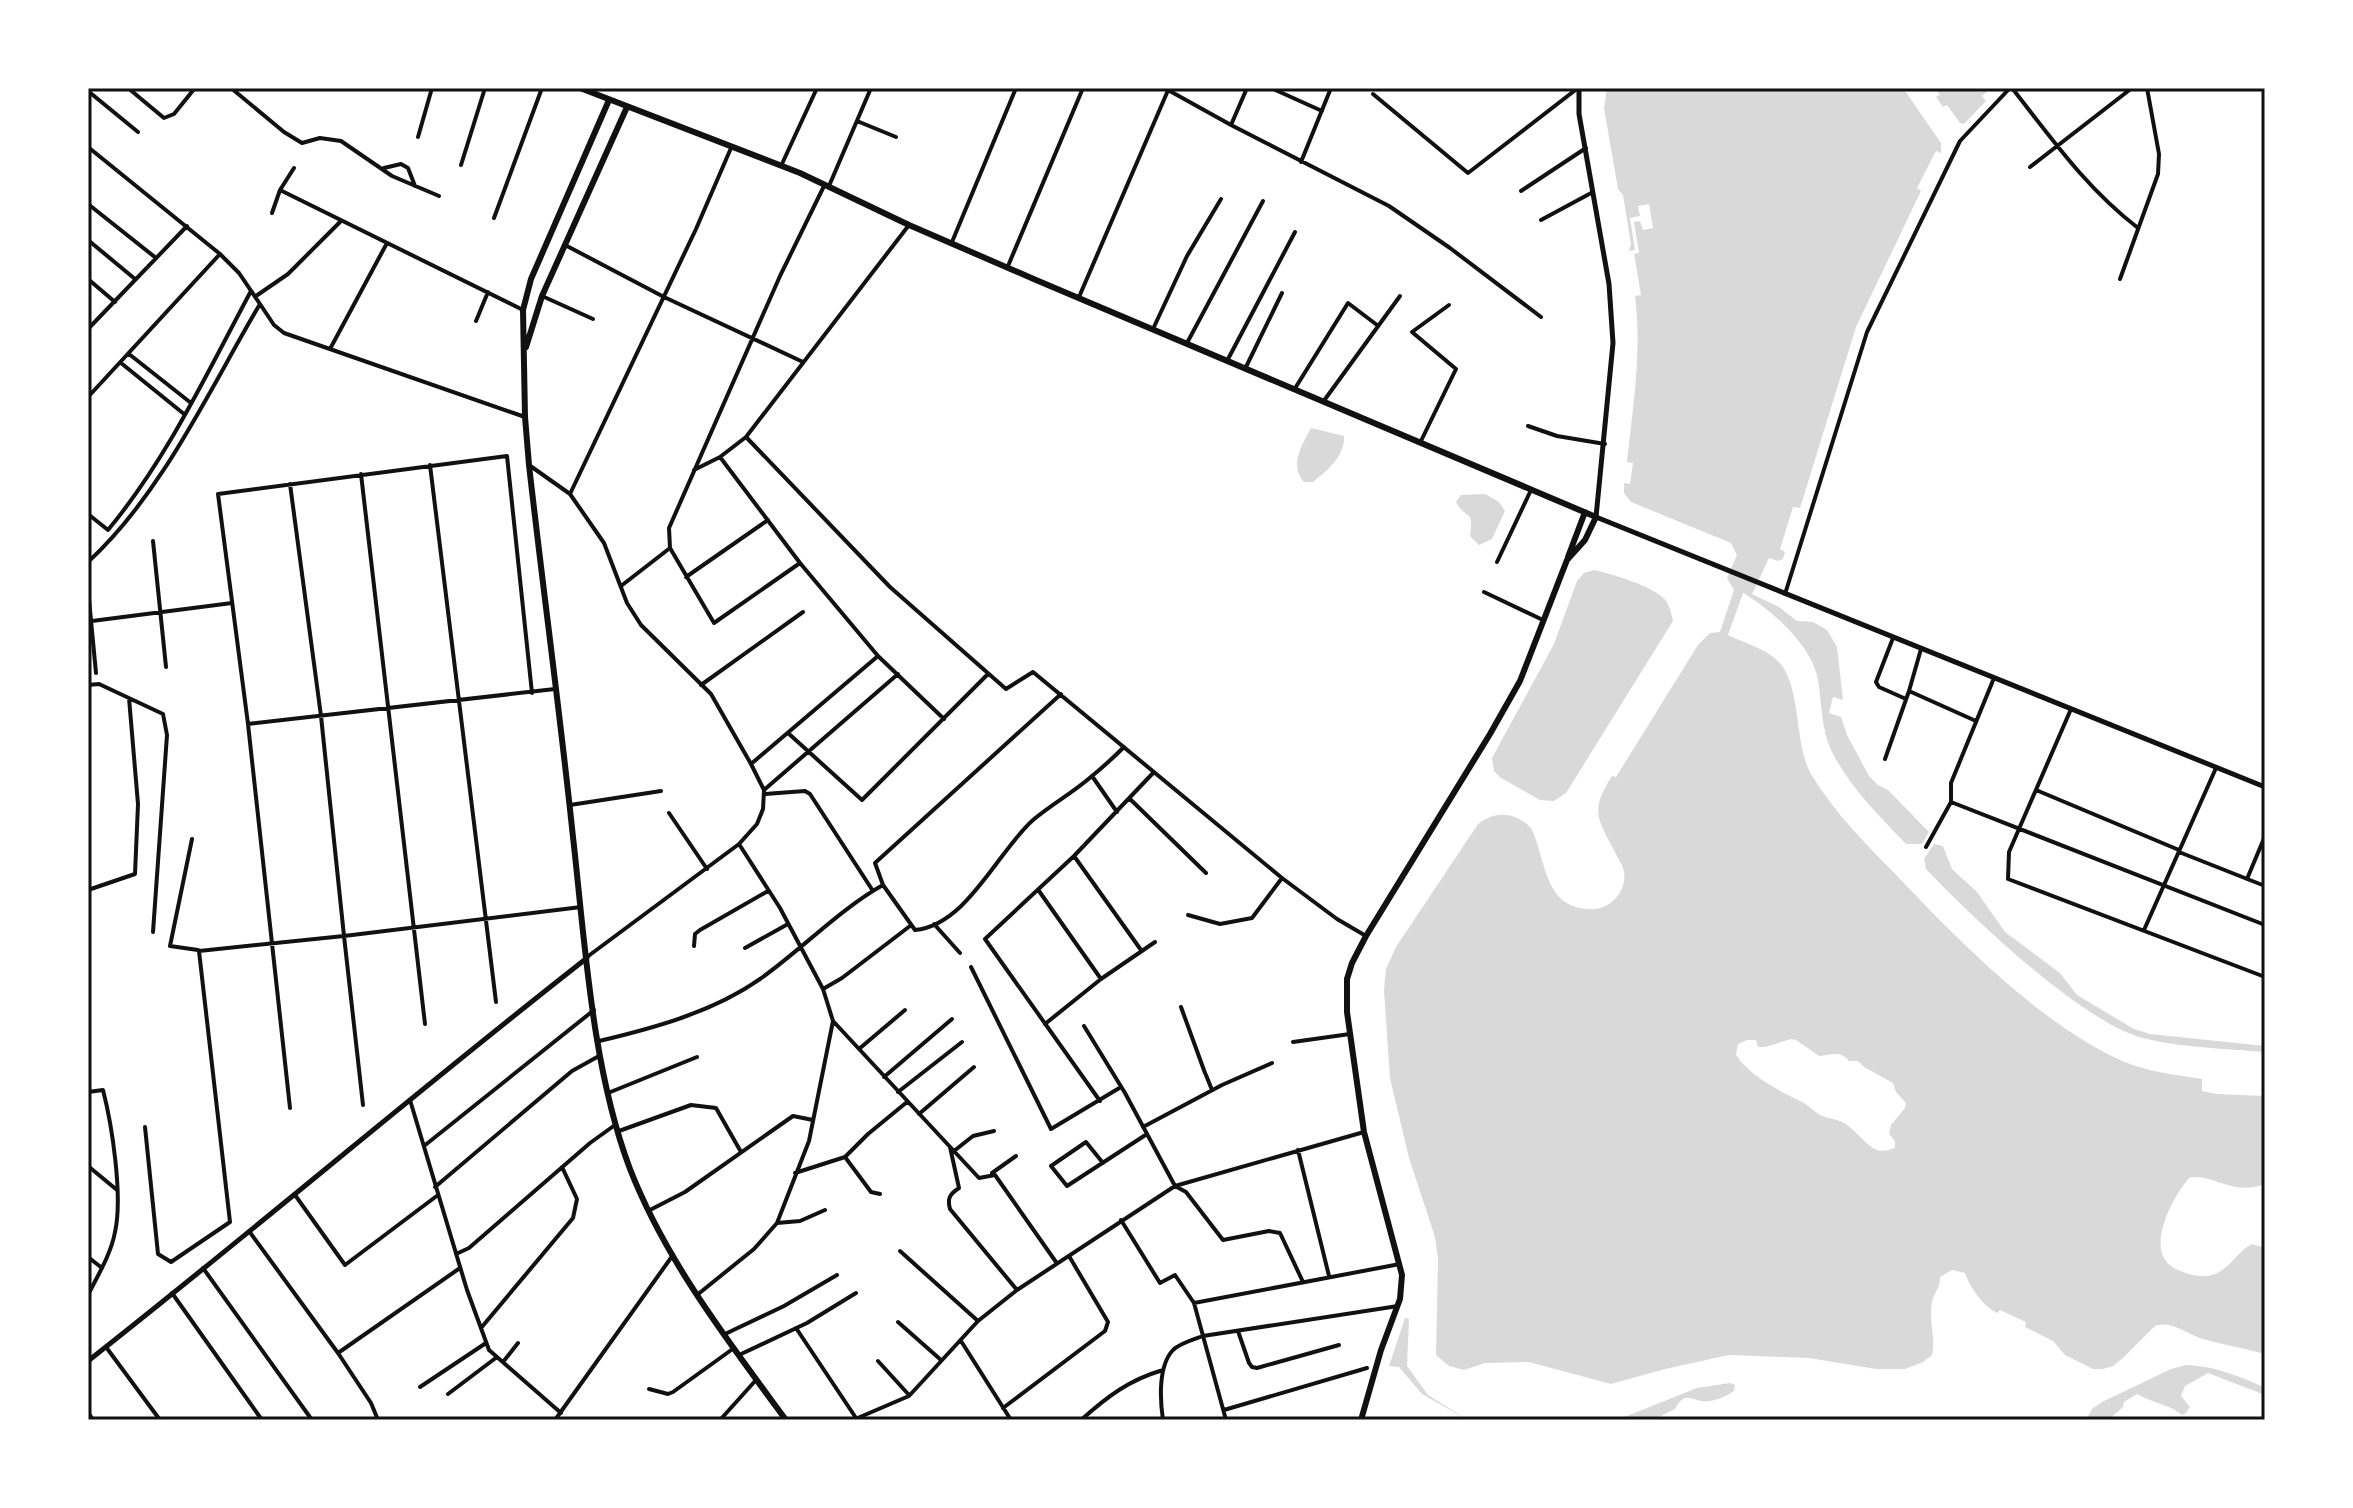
<svg xmlns="http://www.w3.org/2000/svg" width="2353" height="1508" font-family="Quicksand,sans-serif">
	<style>
		.water { fill: #d9d9d9; fill-rule: evenodd }
		.lines { fill: none; stroke-linecap: round; stroke-linejoin: round }
		.minor { stroke: #111; stroke-width: 4 }
		.tertiary { stroke: #111; stroke-width: 5 }
		.secondary { stroke: #111; stroke-width: 6 }
		.neatline { fill: none; stroke: #111; stroke-width: 3 }
	</style>
	<rect width="100%" height="100%" fill="#fff"/>
	<path class="water" d="M1607 88H1903L1941 143V153L1936 151 1917 188 1921 191 1856 327 1800 508 1793 507 1780 549 1785 552 1783 559 1778 561 1769 558 1752 594 1779 607 1797 621 1813 622 1827 630 1837 647 1843 700 1833 697 1829 713 1841 717 1847 735 1869 776 1878 785 1888 790 1929 832 1922 844H1906C1879 816 1850 787 1832 752 1821 730 1822 704 1818 680 1813 647 1771 609 1743 593L1728 635C1742 642 1760 647 1772 656 1804 678 1792 741 1811 774 1835 814 1869 847 1901 880 1961 943 2045 1028 2125 1062 2149 1072 2176 1075 2202 1079V1091L2216 1094 2265 1096V1184C2230 1197 2213 1172 2189 1178 2172 1198 2141 1255 2178 1270 2187 1274 2198 1277 2208 1276 2228 1273 2235 1253 2252 1244L2265 1248V1354C2244 1348 2223 1345 2203 1339 2187 1335 2173 1320 2155 1326L2124 1357 2113 1366 2103 1369H2093L2065 1355 2053 1341 2025 1327 2026 1322 2000 1310 1997 1313C1982 1305 1971 1289 1965 1273L1952 1270 1940 1277C1941 1287 1934 1292 1932 1302 1928 1319 1936 1337 1932 1355L1923 1362 1905 1369H1876L1809 1358 1729 1355 1665 1369 1611 1384 1529 1362 1485 1363 1464 1370 1449 1366 1436 1355 1438 1259 1435 1237 1409 1158 1390 1078 1384 990 1386 969 1396 947 1478 824C1496 810 1515 812 1531 828 1545 855 1543 900 1579 908 1590 910 1600 910 1609 904 1619 897 1626 885 1624 872 1623 865 1617 857 1614 850 1596 817 1591 809 1612 776L1616 777 1698 645 1710 633 1720 632 1734 590 1727 578 1737 555 1731 543 1631 502 1624 493V483L1630 484 1633 463 1627 462C1633 406 1642 351 1635 296L1641 295 1634 254 1639 253 1634 222 1640 221 1643 230 1653 228 1649 204 1638 206 1640 216 1630 218 1635 250 1629 251 1631 244 1623 195 1618 189 1604 108ZM1791 1039 1796 1040 1819 1056C1832 1055 1840 1050 1849 1061H1858L1864 1067 1893 1083 1896 1092 1906 1103 1905 1108 1891 1125 1889 1134 1895 1141V1148C1889 1150 1882 1152 1877 1150 1865 1145 1856 1130 1844 1123 1838 1119 1828 1119 1820 1115 1813 1111 1808 1104 1800 1101 1779 1091 1749 1075 1736 1055L1738 1044 1747 1040H1756L1758 1047H1765Z
		M1935 88H1991L1982 96 1986 101 1964 124 1960 123 1947 105 1943 107 1936 97 1940 95Z
		M1311 428 1344 436C1345 456 1328 470 1313 482H1304C1289 465 1302 445 1311 428Z
		M1485 494 1499 502 1505 511 1492 539 1479 545 1470 536C1474 507 1466 521 1456 502L1461 495Z
		M1594 570C1612 574 1649 585 1662 597 1669 602 1671 612 1673 621L1566 793 1554 801 1540 800 1501 778 1494 771 1492 758 1554 644 1577 581 1584 573Z
		M1934 844 1943 846 1952 869 1977 892 2005 932 2060 973 2077 995 2134 1029 2150 1034 2265 1046V1052C2229 1049 2176 1047 2143 1038 2081 1022 1971 916 1926 869L1924 859Z
		M1405 1318 1409 1319 1407 1366 1428 1395 1468 1420 1422 1394 1399 1367 1389 1366Z
		M2186 1365C2214 1366 2240 1376 2265 1388V1395L2208 1373 2185 1386 2181 1396 2190 1407 2186 1413 2182 1415C2169 1404 2152 1403 2137 1394L2124 1402 2123 1407 2108 1420H2086L2092 1409 2102 1402 2171 1369Z
		M1730 1383 1735 1385 1734 1391C1727 1396 1718 1400 1709 1401 1692 1403 1686 1388 1675 1409L1653 1420H1617L1697 1388Z"/>
	<g class="lines">
		<path class="minor" d="M128 88 164 118 174 114 195 88
			M231 88 284 132 302 143 320 138 341 141 392 176 439 196
			M1271 88 1322 111
			M2012 88C2052 139 2086 188 2138 228
			M1168 90 1231 125 1247 88
			M88 91 138 132
			M1373 94 1468 173 1578 88
			M857 121 896 137
			M1231 125 1389 206 1450 248 1541 317
			M418 137 432 88
			M88 147 220 254 239 273 260 304C209 390 162 494 88 562
			M1301 162 1331 88
			M461 165 485 88
			M781 166 817 88
			M2030 167 2132 88
			M384 168 401 164 408 168 415 186
			M829 186 871 88
			M280 190 523 310
			M1521 191 1586 148
			M88 204 156 258
			M272 213 280 190 294 168
			M494 218 542 88
			M1541 220 1593 192
			M88 240 135 279
			M952 242 1016 88
			M565 245 664 297 803 362
			M1008 266 1083 88
			M88 279 115 302
			M2120 279 2158 174 2159 154 2147 88
			M256 296 288 274 341 221
			M542 296 593 319
			M1079 297 1169 88
			M260 304 274 325 284 333 525 417
			M476 321 488 292
			M88 329 187 226
			M1153 329 1187 256 1221 199
			M1187 343 1263 201
			M330 349 387 243
			M129 354 191 403
			M1227 361 1295 232
			M121 363 184 414
			M1245 369 1282 293
			M1294 390 1348 303 1377 325
			M88 397 220 254
			M1323 402 1400 296
			M1528 426 1557 436 1605 444
			M746 437 890 587 1006 689 1033 672 1282 878 1337 919 1366 936
			M1420 443 1456 369 1412 332 1449 305
			M720 457 800 563 878 656 944 719
			M430 465 496 1002
			M529 465 570 494 604 543 627 603 641 625 711 694 751 764 764 790 763 809 757 824 739 844 587 957
			M694 470 720 457 746 437 909 225
			M361 474 425 1024
			M290 484 321 716 344 936 581 907
			M570 494 696 229 731 148
			M88 514 108 530C167 459 207 373 251 291
			M153 541 166 667
			M670 548 714 623 800 563
			M1497 562 1531 490
			M686 577 768 520
			M621 586 670 548 669 528 780 276 825 184
			M88 589 96 673
			M1484 592 1543 620
			M1785 594 1867 332 1960 141 2010 88
			M92 621 232 603
			M1893 638 1876 682 1879 687 1906 699
			M1921 649 1909 691 1976 721
			M88 685 99 684 163 714 167 735 153 932
			M701 685 803 612
			M1061 694 875 863 883 885 915 930C967 925 997 852 1033 820 1052 804 1074 792 1092 776 1103 767 1114 757 1124 747
			M2071 709 2009 852 2008 879 2265 977
			M248 724 555 689
			M788 733 862 800 988 674
			M1885 759 1909 691
			M751 764 878 656
			M1092 776 1117 812
			M764 790 898 674
			M2036 790 2179 850
			M765 794 805 791 810 794 873 891
			M1130 799 1206 873
			M1951 802 2265 925
			M570 805 661 791
			M669 813 707 869
			M192 839 170 946 198 950
			M1926 847 1951 802V783L1994 678
			M2179 852 2265 886
			M1074 856 1141 950
			M2247 879 2265 836
			M88 890 135 874 138 804 129 698
			M1039 891 1101 979
			M1188 915 1220 924 1252 918 1282 878
			M934 924 960 953
			M2144 930 2216 768
			M694 946 695 934 700 930 768 891
			M745 948 788 924
			M971 967 1051 1129 1121 1087
			M823 989 842 978 910 926
			M1181 1007 1205 1073
			M833 1021 979 1178 995 1175 1056 1262
			M1045 1024 1101 979 1155 942
			M1084 1026 1125 1093 1175 1186 1186 1192 1223 1240 1269 1231 1280 1233 1303 1282
			M599 1041C654 1028 713 1012 760 979 801 950 840 909 883 885
			M1293 1042 1350 1034
			M859 1049 905 1010
			M1206 1075 1212 1090
			M884 1077 952 1019
			M88 1092 103 1090C112 1125 123 1196 115 1232 111 1254 98 1275 88 1295
			M898 1092 962 1042
			M608 1093 697 1057
			M410 1100 467 1290 489 1350 561 1413
			M1100 1101 985 939 1074 856 1154 772
			M290 1108 248 724 218 494 507 456 532 693
			M919 1114 974 1067
			M145 1127 158 1254 171 1262 230 1222 199 951 344 936 363 1105
			M1143 1127 1222 1085 1272 1063
			M619 1131 691 1105 716 1108 741 1152
			M424 1146 594 1010
			M950 1147 959 1188C950 1194 947 1198 950 1209L1017 1290
			M1298 1150 1329 1276
			M954 1151 973 1136 994 1131
			M845 1157 871 1192 880 1194
			M1103 1163 1086 1142 1051 1166 1067 1186 1147 1134
			M88 1166 117 1190
			M795 1173 845 1157 868 1134 907 1102
			M992 1173 1016 1156
			M435 1187 572 1071 599 1056
			M295 1195 345 1265 438 1195
			M648 1211 685 1192 793 1116 813 1120
			M1121 1220 1160 1283 1175 1275 1194 1303 1226 1420
			M777 1223 800 1221 825 1210
			M249 1231 338 1353 371 1403 378 1420
			M900 1251 978 1321
			M456 1254 469 1248 590 1143 615 1125
			M88 1257 102 1268
			M203 1268 312 1420
			M172 1293 262 1420
			M697 1295 754 1249 777 1223 809 1141 833 1021 823 989 780 908 739 844
			M1194 1303 1400 1264
			M898 1322 941 1360
			M481 1328 573 1218 577 1199 562 1167
			M796 1328 856 1418
			M1238 1331 1249 1363 1252 1367 1257 1368 1339 1345
			M725 1334 784 1306 837 1275
			M961 1341 1011 1420
			M106 1347 160 1420
			M338 1353 460 1268
			M739 1355 807 1323 856 1293
			M878 1361 909 1395
			M503 1362 518 1343
			M420 1387 486 1343
			M649 1389 668 1394 673 1392 734 1348
			M448 1394 497 1357
			M1003 1408 1105 1331 1108 1322 1069 1256
			M1224 1410 1367 1368
			M88 1412 93 1420
			M555 1420 673 1255
			M720 1420 756 1380
			M853 1420 909 1396 978 1321 1017 1290 1175 1186 1364 1132
			M1081 1420C1108 1396 1129 1380 1163 1370
			M1163 1420C1160 1400 1158 1366 1173 1350 1180 1343 1195 1339 1203 1336L1398 1306"/>
		<path class="tertiary" d="M1579 88V114L1609 284 1613 343 1596 517 2265 787
			M88 1361C256 1229 418 1090 587 958"/>
		<path class="secondary" d="M580 88 800 173 909 225 1036 280 1596 517 1585 540 1567 560 1520 681 1490 734 1366 936 1352 963 1347 979V1012L1364 1132 1402 1275 1400 1299 1381 1350 1361 1420
			M609 100 531 279 523 310 525 417 529 465C543 589 560 713 573 837 585 943 592 1069 630 1169 666 1261 728 1341 786 1420
			M526 347 542 296 627 107
			M1568 557 1585 512"/>
	</g>
	<rect width="2353" height="1508" fill="none" stroke="#ffffff" stroke-width="180"/>
	<rect x="90" y="90" width="2173" height="1328" class="neatline"/>
</svg>
